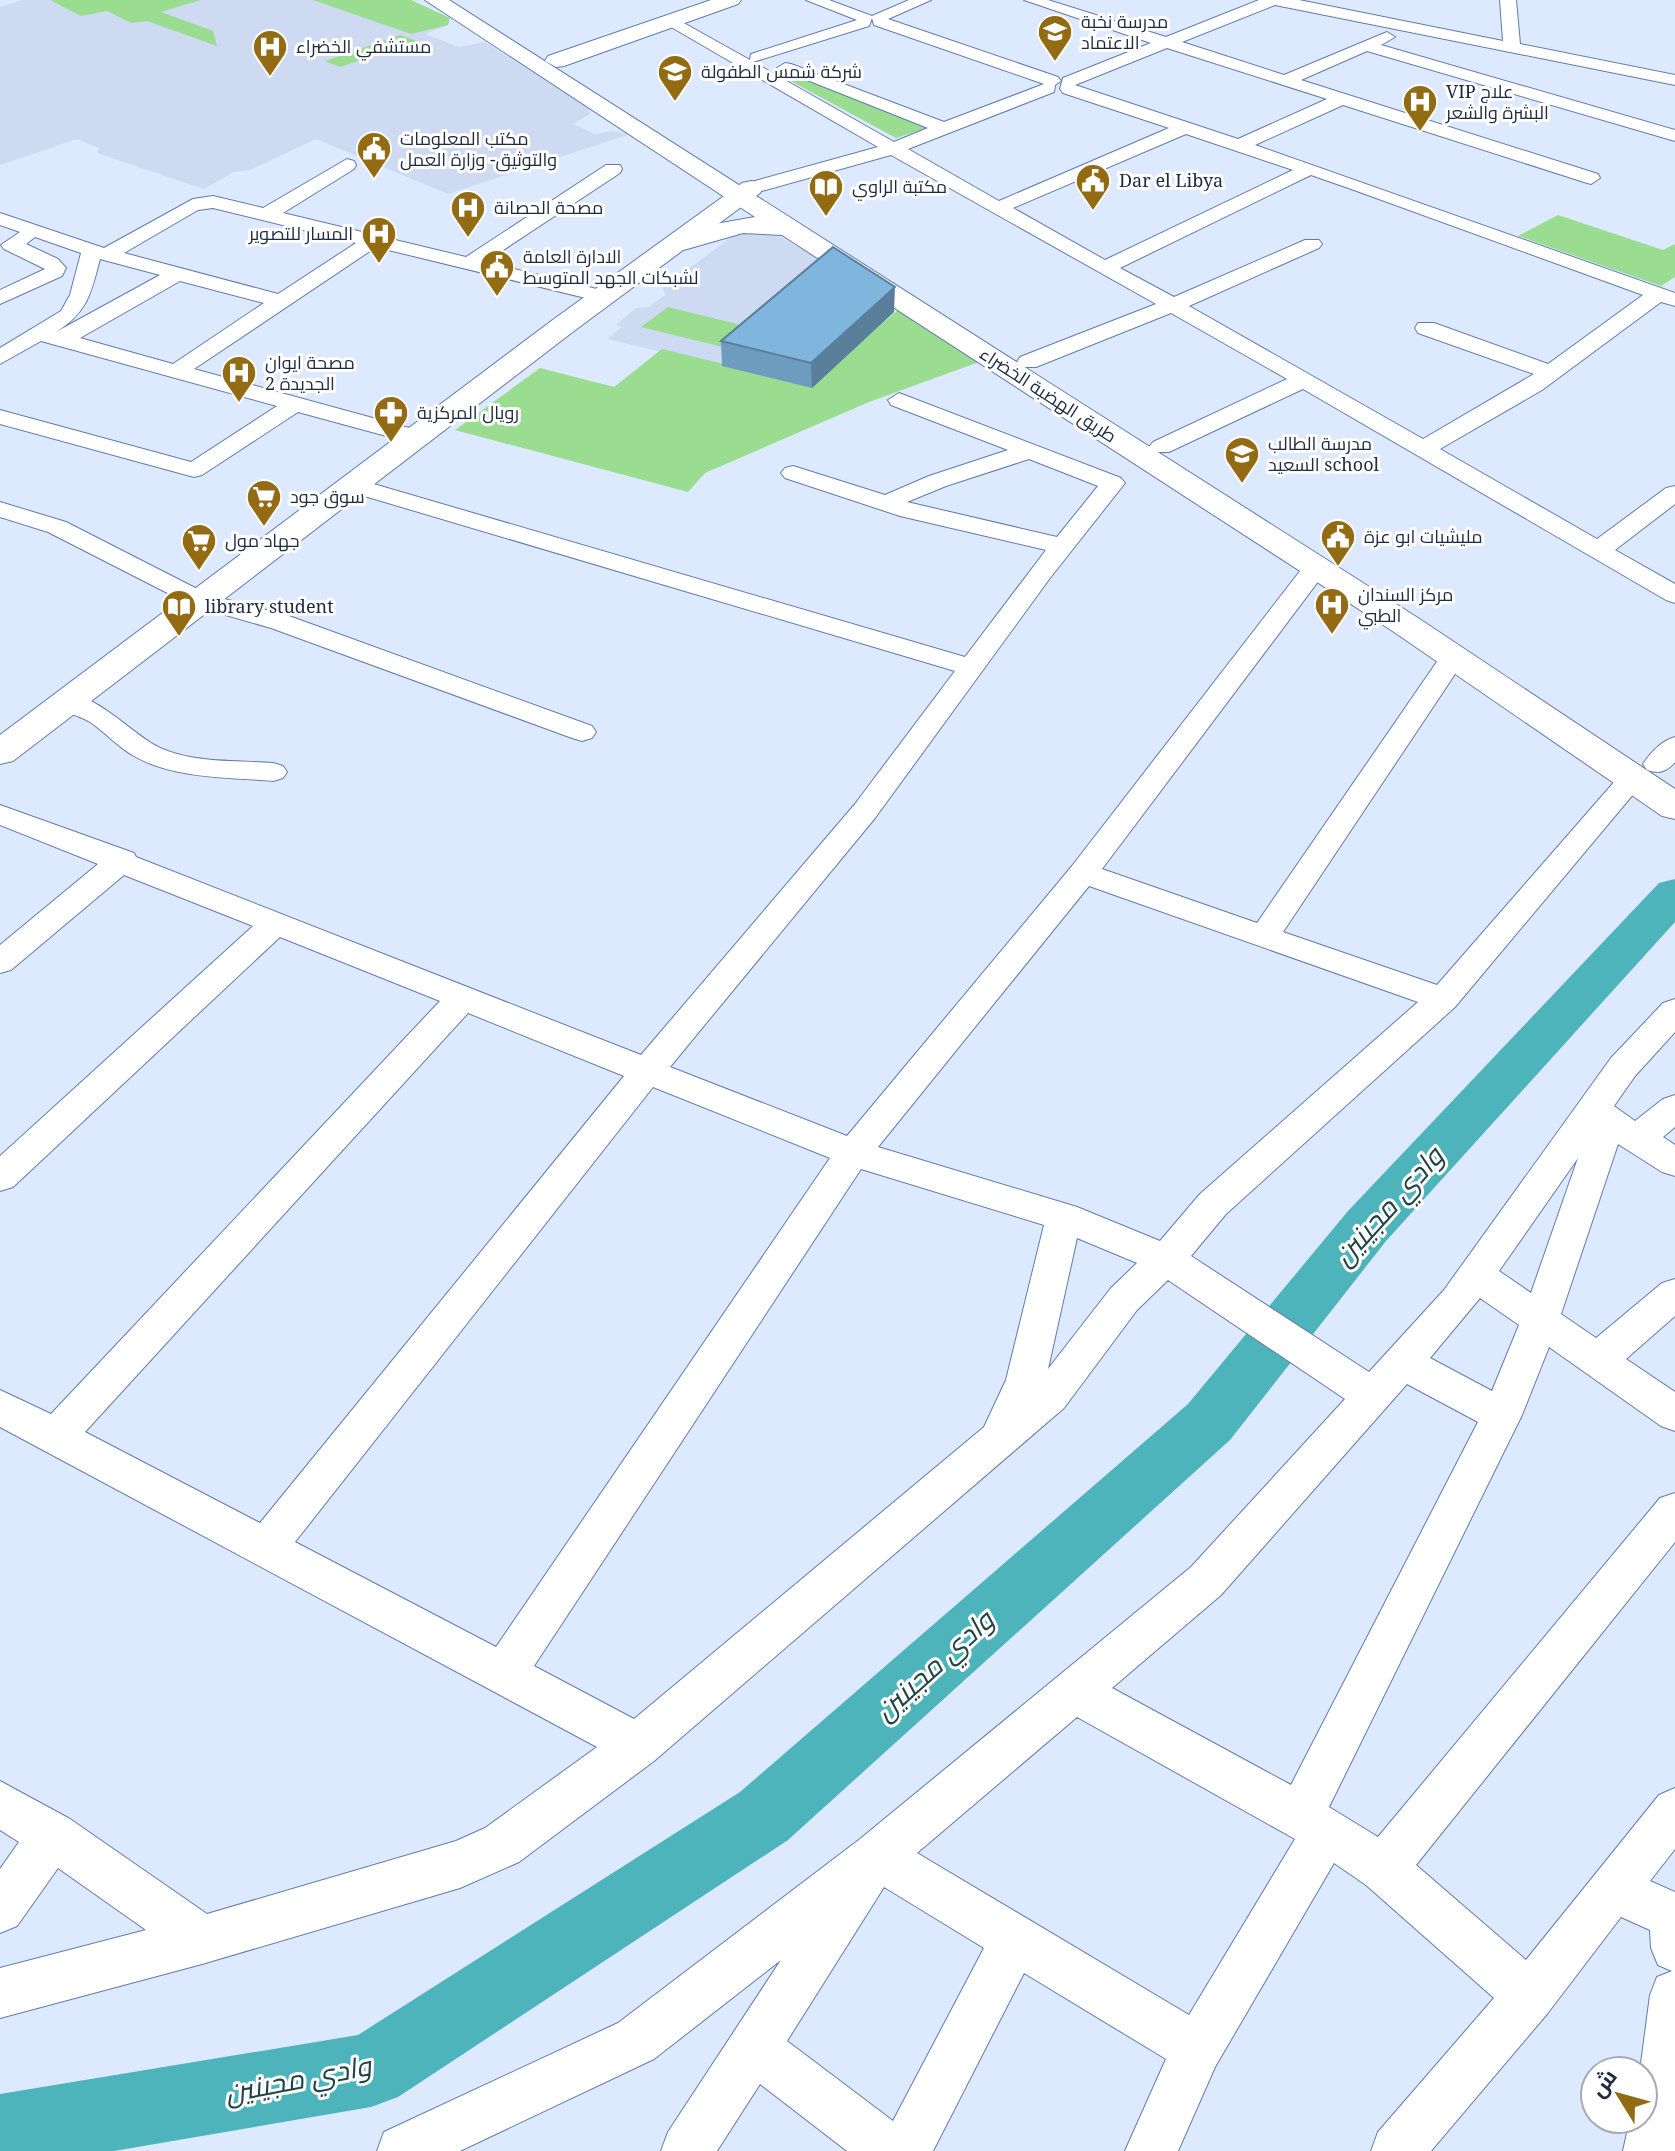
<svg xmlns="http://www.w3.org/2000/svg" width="1675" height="2151" font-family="'Noto Serif',Cairo,serif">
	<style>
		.built { fill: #cddaf2 }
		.green { fill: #9add90 }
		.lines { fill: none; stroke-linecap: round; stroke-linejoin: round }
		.river { fill: #4eb4bb; fill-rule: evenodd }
		.street-casing { stroke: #617cab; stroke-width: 2 }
		.secondary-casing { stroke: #617cab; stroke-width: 2 }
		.primary-casing { stroke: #617cab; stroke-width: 2 }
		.street { fill: #fff; fill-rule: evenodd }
		.secondary { fill: #fff; fill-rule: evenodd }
		.primary { fill: #fff; fill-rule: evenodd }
		.wall { fill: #6e9cbe }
		.shaded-wall { fill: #5a7f9b }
		.building { fill: #80b5dd; stroke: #5a7f9b; stroke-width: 2 }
		.labels { text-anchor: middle; stroke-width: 6; stroke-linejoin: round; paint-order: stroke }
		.far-poi-label { font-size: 18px; fill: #202b3f; stroke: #fff; text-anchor: start }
		.far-street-label { font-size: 18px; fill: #202b3f; stroke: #fff }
		.near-water-label { font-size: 28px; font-style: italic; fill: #224244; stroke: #fff }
	</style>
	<rect width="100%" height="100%" fill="#dde9ff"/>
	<path class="built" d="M22 0H411L450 18 448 25 426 34 459 47 485 42 589 109 590 114 573 124 595 134 611 131 630 134 448 194 316 139 250 170 234 172 204 189 97 153 99 148 77 139 0 165V7Z
		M738 232H773L836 270 722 366 607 339 622 327 616 325 636 308 649 307 665 295 663 288Z"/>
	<path class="green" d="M50 0H201L161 12 213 31 217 46 147 21 131 23 107 11 81 16Z
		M313 0H411L450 18 448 25 411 34Z
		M400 35 417 41 340 67 325 61Z
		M782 71 931 127 896 138 776 73Z
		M1558 215 1663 250 1675 244V277L1661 286 1518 236Z
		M668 307 749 327 723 347 641 327Z
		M899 309 979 362 869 402 705 473 688 492 455 430 540 368 614 387 662 349 811 385Z"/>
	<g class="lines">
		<path class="river" d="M1675 879V922L1386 1241 1230 1440 788 1840 398 2097 371 2107 114 2151H0V2094L358 2035 740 1792 1188 1404 1348 1211 1659 883Z"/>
		<defs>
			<path id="street" d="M806 0H829L872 16 909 0H931L888 19 1058 77 1061 81 1055 85 1054 92 908 149 999 201 1169 128 1063 93 1060 89 1063 78 1151 43 1024 0H1048L1166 37 1259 0H1299L1503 41 1500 0H1516L1520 44 1675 75V85L1275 5 1182 42 1284 75 1387 32 1395 37 1381 45 1675 130V141L1367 51 1301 80 1598 174 1600 178 1591 184 1584 182 1343 105 1255 145 1675 293V306L1661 302 1542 390 1440 449 1597 539 1666 488 1675 486V504L1615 550 1675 584V603L1666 600 1303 389 1169 452H1153L1149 447 1153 442 1287 379 1171 313 1036 367H1020L1017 362 1020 357 1156 304 891 155 758 192H744L742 188 744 184 878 147 659 20 661 17H673L750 60 751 54 857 20ZM872 18 874 25 1044 84 944 122 791 64 785 63 777 68 928 128 894 142 753 62 869 26ZM1167 48 1327 99 1238 139 1075 85ZM1186 134 1293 170 1105 260 1013 208ZM1311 175 1354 190 1643 295 1548 364 1434 323H1418L1415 328 1418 333 1534 374 1423 439 1189 306 1319 248 1322 244 1319 240H1305L1174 297 1120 268Z
				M347 159 354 161 356 165 354 169 283 213 466 257 606 165H620L622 169 620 173 485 262 609 292 612 296 602 302 376 247 194 369 424 432 428 437 424 442 416 444 298 412 202 475 194 477 0 424V410L191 462 277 406 41 341 0 364V348L61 311 70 295 81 253 35 237 26 244 58 259 66 268 62 276 0 304V290L45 269 4 249 1 245 20 232 0 225V213L104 248 193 199 213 196 263 208ZM213 208 356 243 278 294 124 253 198 210ZM100 259 160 275 56 332C88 312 91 293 100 259ZM180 281 264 303 173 364 80 338Z
				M899 393 1121 478 1125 483 1050 578 875 818 670 1067 847 1136 1072 866 1307 562H1325L1329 567 1102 869 1257 923 1445 650H1463L1467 656 1283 932 1437 985 1622 773 1632 770 1642 773 1646 779 1455 1007 1226 1214 1191 1256 1369 1372 1444 1290 1611 1058 1663 1003 1675 999V1032L1635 1076 1614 1106 1635 1121 1663 1099 1675 1095V1127L1663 1137 1675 1145V1176L1662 1172 1618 1144 1561 1314 1596 1338 1662 1283 1675 1279V1316L1626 1359 1675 1392V1431L1661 1426 1549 1347 1522 1415 1329 1807 1378 1837 1660 1498 1675 1493V1542L1416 1865 1526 1960 1659 1795 1675 1788V1849L1650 1881 1675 1892V2151H1623L1630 2119H1643V2071H1640L1650 1995 1657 1977 1672 1971 1658 1965 1651 1948 1650 1930 1621 1917 1547 2014 1431 2151H1371L1378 2132 1494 1998 1366 1885 1334 1863 1215 2067 1178 2151H1125L1166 2059 1024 1973 933 2151H847L760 2084 717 2151H661L668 2132 781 1960 654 2059 460 2151H377L384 2132 618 2023 860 1839 1191 1567 1345 1399 1168 1280 1137 1310 1064 1408 654 1761 519 1862 460 1888 202 1964 0 2018V1968L146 1930 58 1868 17 1926 0 1933V1869L19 1842 0 1830V1781L70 1819 207 1914 456 1841 485 1828 597 1747 0 1427V1390L51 1414 440 1001 280 937 13 1187 0 1191V1156L253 926 124 875 11 970 0 973V945L98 864 0 825V805L134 853 136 857 641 1055 855 804 955 671 344 490 340 485 344 480H360L965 657 1046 550 900 516 785 478 781 473 785 468 793 466 885 495 929 476 1008 450 891 405 888 400ZM1029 459 1098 486 1057 537 907 502 946 486ZM1089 886 1418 1002 1200 1194 1160 1241 1077 1207 878 1147ZM468 1013 624 1076 260 1523 85 1432ZM653 1087 830 1158 496 1647 295 1542ZM1578 1158 1531 1293 1499 1271ZM861 1169 1044 1225 1006 1380 984 1427 634 1719 534 1666ZM1077 1238 1137 1263 1111 1288 1048 1369ZM1480 1298 1519 1325 1492 1391 1430 1358ZM1407 1384 1478 1422 1291 1785 1112 1688 1221 1595ZM1077 1717 1295 1839 1189 2015 917 1853ZM884 1887 984 1948 893 2121 787 2041Z
				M0 502 66 522 209 595 289 616 592 726 596 732 592 738 582 741 572 738 271 628 191 605 48 532 0 517Z
				M67 692C101 700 123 725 151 743 185 764 235 760 273 763L283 766 287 772 283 778 273 781C228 777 174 779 134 756 118 747 105 732 90 722 78 715 61 712 53 700L57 694Z
				M1675 737V762C1666 772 1660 774 1647 770L1643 764C1651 752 1661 741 1675 737Z"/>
			<path id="secondary" d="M711 0H741L738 4 564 66 556 67 545 61 548 56Z
				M751 181 760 183 763 188 760 193 574 331 13 761 0 764V735L554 319 742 183Z"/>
			<path id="primary" d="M425 0H449L1418 618 1675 789V819L1662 816 1394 632 782 235 743 233 673 253 664 250 660 245 664 240 715 224 755 217Z"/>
		</defs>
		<use href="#street" class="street-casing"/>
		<use href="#secondary" class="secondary-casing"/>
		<use href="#primary" class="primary-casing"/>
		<use href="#street" class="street"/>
		<use href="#secondary" class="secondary"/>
		<use href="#primary" class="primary"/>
	</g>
	<path class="wall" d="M894 312 812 388 722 366 721 341Z"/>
	<path class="shaded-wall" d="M895 287 894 312 812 388 811 363Z"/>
	<path class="building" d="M833 247 895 287 811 363 721 341Z"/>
	<defs>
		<symbol id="school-pin" viewBox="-11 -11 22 30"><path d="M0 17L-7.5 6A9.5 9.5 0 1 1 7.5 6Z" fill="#926b13" stroke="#fff"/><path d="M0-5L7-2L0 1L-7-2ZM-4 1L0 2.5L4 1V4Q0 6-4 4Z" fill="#fff"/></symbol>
		<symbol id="hospital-pin" viewBox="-11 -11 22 30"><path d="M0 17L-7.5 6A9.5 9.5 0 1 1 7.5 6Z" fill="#926b13" stroke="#fff"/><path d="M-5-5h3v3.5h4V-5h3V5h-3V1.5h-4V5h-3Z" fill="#fff"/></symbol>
		<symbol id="civic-pin" viewBox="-11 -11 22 30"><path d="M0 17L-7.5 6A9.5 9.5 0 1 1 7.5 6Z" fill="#926b13" stroke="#fff"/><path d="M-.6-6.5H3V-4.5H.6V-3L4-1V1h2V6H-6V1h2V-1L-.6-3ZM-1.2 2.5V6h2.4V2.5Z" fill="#fff"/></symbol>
		<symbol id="library-pin" viewBox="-11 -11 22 30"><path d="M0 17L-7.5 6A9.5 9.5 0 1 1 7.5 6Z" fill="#926b13" stroke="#fff"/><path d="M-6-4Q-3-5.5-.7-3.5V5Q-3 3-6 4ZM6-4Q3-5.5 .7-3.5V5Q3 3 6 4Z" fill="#fff"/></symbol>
		<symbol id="pharmacy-pin" viewBox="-11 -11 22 30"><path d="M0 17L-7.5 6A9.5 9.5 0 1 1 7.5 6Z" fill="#926b13" stroke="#fff"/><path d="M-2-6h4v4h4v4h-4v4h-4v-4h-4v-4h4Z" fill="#fff"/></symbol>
		<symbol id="supermarket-pin" viewBox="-11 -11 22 30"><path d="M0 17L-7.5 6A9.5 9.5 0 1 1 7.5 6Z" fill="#926b13" stroke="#fff"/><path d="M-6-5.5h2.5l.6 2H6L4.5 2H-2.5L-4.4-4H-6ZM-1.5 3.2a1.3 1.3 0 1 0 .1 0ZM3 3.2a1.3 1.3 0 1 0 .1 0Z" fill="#fff"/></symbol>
	</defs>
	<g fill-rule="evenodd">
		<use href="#school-pin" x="1035" y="12" width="40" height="54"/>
		<use href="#hospital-pin" x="250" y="27" width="40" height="54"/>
		<use href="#school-pin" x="655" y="52" width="40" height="54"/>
		<use href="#hospital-pin" x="1400" y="82" width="40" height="54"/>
		<use href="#civic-pin" x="354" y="129" width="40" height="54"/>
		<use href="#civic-pin" x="1073" y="161" width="40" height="54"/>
		<use href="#library-pin" x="806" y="167" width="40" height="54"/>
		<use href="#hospital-pin" x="448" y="188" width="40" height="54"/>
		<use href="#hospital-pin" x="359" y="214" width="40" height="54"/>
		<use href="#civic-pin" x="477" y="247" width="40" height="54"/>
		<use href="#hospital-pin" x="219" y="353" width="40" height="54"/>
		<use href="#pharmacy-pin" x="371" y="393" width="40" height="54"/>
		<use href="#school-pin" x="1222" y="434" width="40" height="54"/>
		<use href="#supermarket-pin" x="244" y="477" width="40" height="54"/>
		<use href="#civic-pin" x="1318" y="517" width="40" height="54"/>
		<use href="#supermarket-pin" x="179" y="521" width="40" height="54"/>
		<use href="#hospital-pin" x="1312" y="585" width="40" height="54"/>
		<use href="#library-pin" x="159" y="587" width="40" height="54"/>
	</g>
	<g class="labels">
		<g class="far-poi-label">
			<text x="1081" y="28">مدرسة نخبة<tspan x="1081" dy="21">الاعتماد</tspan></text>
			<text x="296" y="53">مستشفي الخضراء</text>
			<text x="701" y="78">شركة شمس الطفولة</text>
			<text x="1446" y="98">VIP علاج<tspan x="1446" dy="21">البشرة والشعر</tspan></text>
			<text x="400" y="145">مكتب المعلومات<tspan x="400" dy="21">والتوثيق- وزارة العمل</tspan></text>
			<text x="1119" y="187">Dar el Libya</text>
			<text x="852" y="193">مكتبة الراوي</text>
			<text x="494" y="214">مصحة الحصانة</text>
			<text x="353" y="240" text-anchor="end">المسار للتصوير</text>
			<text x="523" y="263">الادارة العامة<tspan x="523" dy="21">لشبكات الجهد المتوسط</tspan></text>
			<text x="265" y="369">مصحة ايوان<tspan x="265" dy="21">الجديدة 2</tspan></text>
			<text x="417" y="419">رويال المركزية</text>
			<text x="1268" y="450">مدرسة الطالب<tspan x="1268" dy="21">السعيد school</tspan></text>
			<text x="290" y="503">سوق جود</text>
			<text x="1364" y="543">مليشيات ابو عزة</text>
			<text x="225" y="547">جهاد مول</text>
			<text x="1358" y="601">مركز السندان<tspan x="1358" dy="21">الطبي</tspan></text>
			<text x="205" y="613">library student</text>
		</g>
		<g class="far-street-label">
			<text transform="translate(1048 395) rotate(33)" y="6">طريق الهضبة الخضراء</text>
		</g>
		<g class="near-water-label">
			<text transform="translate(1388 1206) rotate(-48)" y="10">وادي مجينين</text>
			<text transform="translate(934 1665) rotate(-42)" y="10">وادي مجينين</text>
			<text transform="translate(298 2079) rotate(-11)" y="10">وادي مجينين</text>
		</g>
	</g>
	<g transform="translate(1619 2095) rotate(307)"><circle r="38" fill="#ffffff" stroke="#a6aab2" stroke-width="2"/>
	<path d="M0-6L14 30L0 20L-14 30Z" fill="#926b13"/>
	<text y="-12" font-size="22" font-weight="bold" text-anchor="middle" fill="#202b3f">ش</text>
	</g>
</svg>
